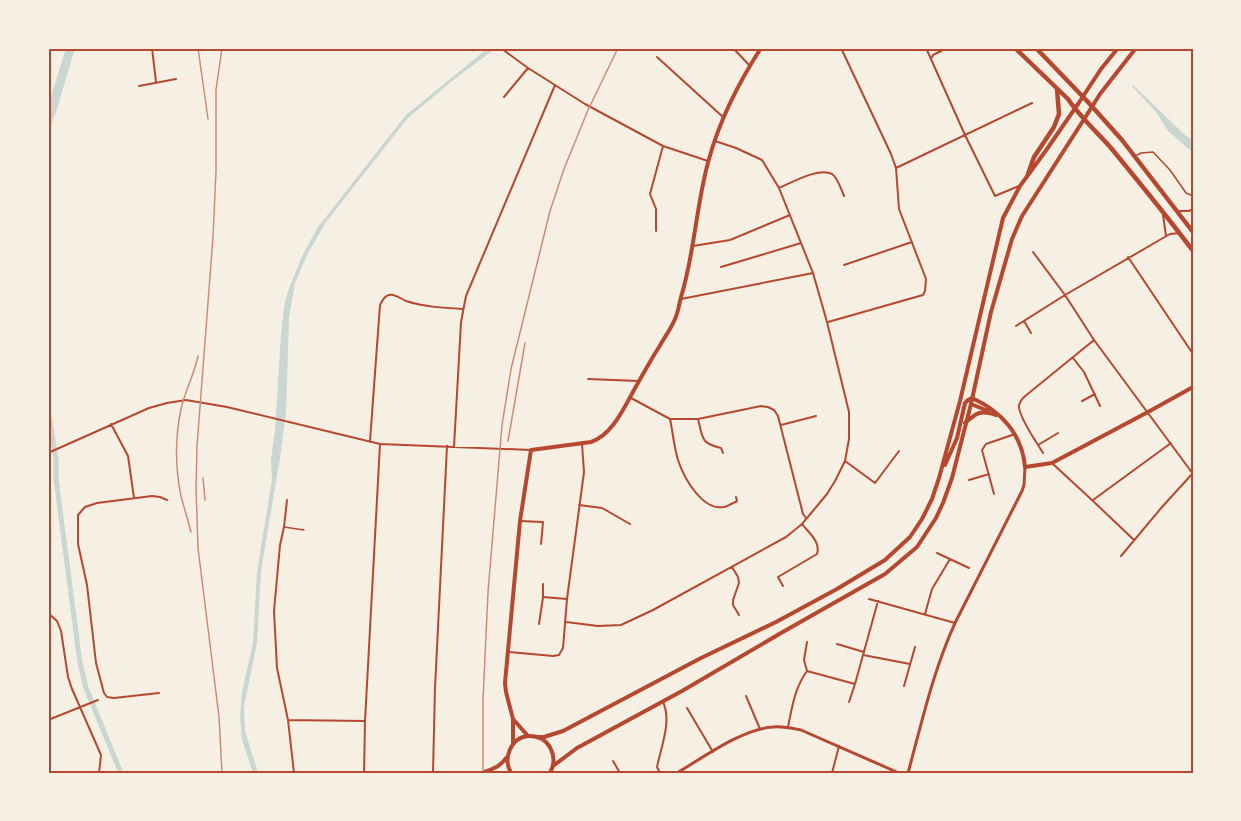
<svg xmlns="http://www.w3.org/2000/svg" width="1241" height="821" font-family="'Open Sans',sans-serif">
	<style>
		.water { fill: #c9d6d2 }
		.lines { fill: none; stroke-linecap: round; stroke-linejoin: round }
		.canal { stroke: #c9d6d2; stroke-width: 5 }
		.service { stroke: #b5482f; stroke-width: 1.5 }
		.pedestrian { stroke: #b5482f; stroke-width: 2 }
		.minor { stroke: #b5482f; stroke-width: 2 }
		.tertiary { stroke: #b5482f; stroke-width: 3 }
		.secondary { stroke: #b5482f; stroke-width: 4 }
		.primary { stroke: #b5482f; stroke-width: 4 }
		.trunk { stroke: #b5482f; stroke-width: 4.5 }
		.rail { stroke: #cf8b77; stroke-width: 1.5 }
		.neatline { fill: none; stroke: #b5482f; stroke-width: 2 }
	</style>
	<rect width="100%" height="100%" fill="#f6efe4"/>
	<path class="water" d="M66 48H75L56 112 51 123H48V106Z
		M488 48H496L452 81 408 118 326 222 308 253 295 283 289 318 286 412 280 458 261 571 257 643 244 706 245 731 258 773H253L242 740 240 716 242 692 253 643 257 572 272 480 271 459 275 431 281 335 284 306 288 291 303 254 318 227 406 115Z
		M1133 85 1186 136 1193 140V153L1168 131 1156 112 1132 86Z"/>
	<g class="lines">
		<path class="canal" d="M48 129 51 116
			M48 409 56 459V479L80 663 86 688 121 773"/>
		<path class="service" d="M1137 155 1141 153 1153 152 1170 170 1186 193 1193 196
			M284 527 304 530"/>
		<path class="pedestrian" d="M693 246 730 240 790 215"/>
		<path class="minor" d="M152 48 156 82
			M733 48 750 66
			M926 48 965 135 995 196 1019 186
			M502 49 528 68 585 104 663 146 708 161
			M657 57 723 117
			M931 59 933 55 947 48
			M139 86 176 79
			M504 97 528 68
			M896 168 1032 103
			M779 188C791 183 819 167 832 174 838 178 841 189 844 196
			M1179 211H1189L1193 209
			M1163 215 1166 236
			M656 231V209L650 194 663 146
			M1033 252 1065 295 1094 340 1193 474
			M1128 257 1193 354
			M844 265 912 242
			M721 267 801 243
			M681 299 813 273
			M1024 321 1031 333
			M828 322 923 295 925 291 926 279 899 209 896 168 891 154 841 48
			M1016 326 1065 295 1163 238 1170 234 1180 233
			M1073 358 1084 372 1100 406
			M588 379 639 381
			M631 398 670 419H698L761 406 768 407 774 410 778 416 803 514 806 518
			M1082 401 1095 394
			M670 419C673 433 674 447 678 460 684 478 702 511 724 507 728 506 733 503 737 501L736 497
			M698 419C703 438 700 443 721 448L723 453
			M111 424 128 456 134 498
			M781 425 816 416
			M1058 433 1038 445C1033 437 1018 415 1019 405 1020 402 1022 399 1024 397L1094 340
			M370 441 380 305C382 301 384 296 389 295 394 293 401 299 406 301 425 307 444 308 463 309
			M1038 445 1043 453
			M454 447 461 322 466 296 555 85
			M48 453 149 408 167 403 186 400 227 407 380 444 531 450
			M845 461 875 483 899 451
			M1053 464 1093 501 1134 540
			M969 480 989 474
			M994 494 982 450 986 444 1015 434
			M287 500 284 527 280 545 274 611 277 668 288 720 294 773
			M1093 500 1171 443
			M579 505 602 508 630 524
			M520 521 543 522 541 544
			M937 553 969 568
			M1121 556 1162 507 1193 473
			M732 567 738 577 739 583 733 600V605L739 615
			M783 586 778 577 817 554C821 542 809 533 802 524
			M543 597V584
			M869 599 955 623
			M48 613 57 621 61 631 68 677 72 689 101 755 99 773
			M925 614 932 589 950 559
			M566 622 598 626 621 625 653 610 786 537 802 524 827 494 835 481 845 461 849 439V412L827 322 813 273 779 188 762 160 736 148 715 141
			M539 624 543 597 567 599
			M837 644 864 652
			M509 652 553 656 559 655 563 648 567 599 584 472 582 444
			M863 655 910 664
			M807 671 855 684 878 601
			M807 671 804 660 807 642
			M904 686 915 647
			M159 693 114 698 107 697 104 693 96 663 87 585 78 544V515L85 507 97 503 152 496 160 497 167 500
			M746 696 760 729
			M849 702 855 684
			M687 708 713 752
			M48 720 98 700
			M288 720 365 721
			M788 727C792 707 795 687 807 671
			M613 761 620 773
			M364 773 365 721 380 444
			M433 773 435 688 447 446
			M660 773 657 767C661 747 672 721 663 702
			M832 773 839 746"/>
		<path class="tertiary" d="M677 773C704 757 742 729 773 727 783 726 791 728 801 730L899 773
			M908 773C922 722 933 671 955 623L1022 491 1024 485 1025 467"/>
		<path class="secondary" d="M1078 104 1101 69 1118 48
			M1088 113 1100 94 1136 48
			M972 398C1001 411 1022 434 1025 467L1052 463 1148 412 1193 387
			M971 404 988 411
			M965 423C977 412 981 410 996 415
			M513 719 528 736
			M513 743V719L506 692 505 683 520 521 531 450 591 442C612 435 624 408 634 390 642 376 650 361 659 347 664 338 671 329 675 319 678 313 679 305 681 297 695 252 696 204 709 159 720 119 739 82 761 48"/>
		<path class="primary" d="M945 465 957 438 965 403 968 400 972 398
			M536 737H544L563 731 701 658 776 622 837 589 885 560 910 537 922 519 932 499 939 478 960 401 1003 218 1020 186 1047 149 1078 104
			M553 766 577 748 682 691 781 633 885 574 917 547 936 518 943 503 952 478 971 404 991 312 1012 239 1022 216 1088 113
			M482 773C492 769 500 767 506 758
			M511 773C503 759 510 738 528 736 549 735 559 756 550 773"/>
		<path class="trunk" d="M1015 48 1068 99C1080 117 1097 132 1111 148 1139 182 1167 216 1193 251
			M1036 48 1088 102 1122 140 1193 232
			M1028 174 1034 157 1054 127 1059 114 1057 89"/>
		<path class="rail" d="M198 48 208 119
			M508 441 525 343
			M203 478 205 500
			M191 532C188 520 184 508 181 496 175 467 175 438 181 409 185 391 194 375 198 356
			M222 773 219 717 198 548 196 488 197 446 213 237 216 171V90L222 48
			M483 773V700L488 592 502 425 511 369 550 211 564 169 588 110 618 48"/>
	</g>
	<rect width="1241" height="821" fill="none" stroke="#f6efe4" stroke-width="99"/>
	<rect x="50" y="50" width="1142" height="722" class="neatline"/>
</svg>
